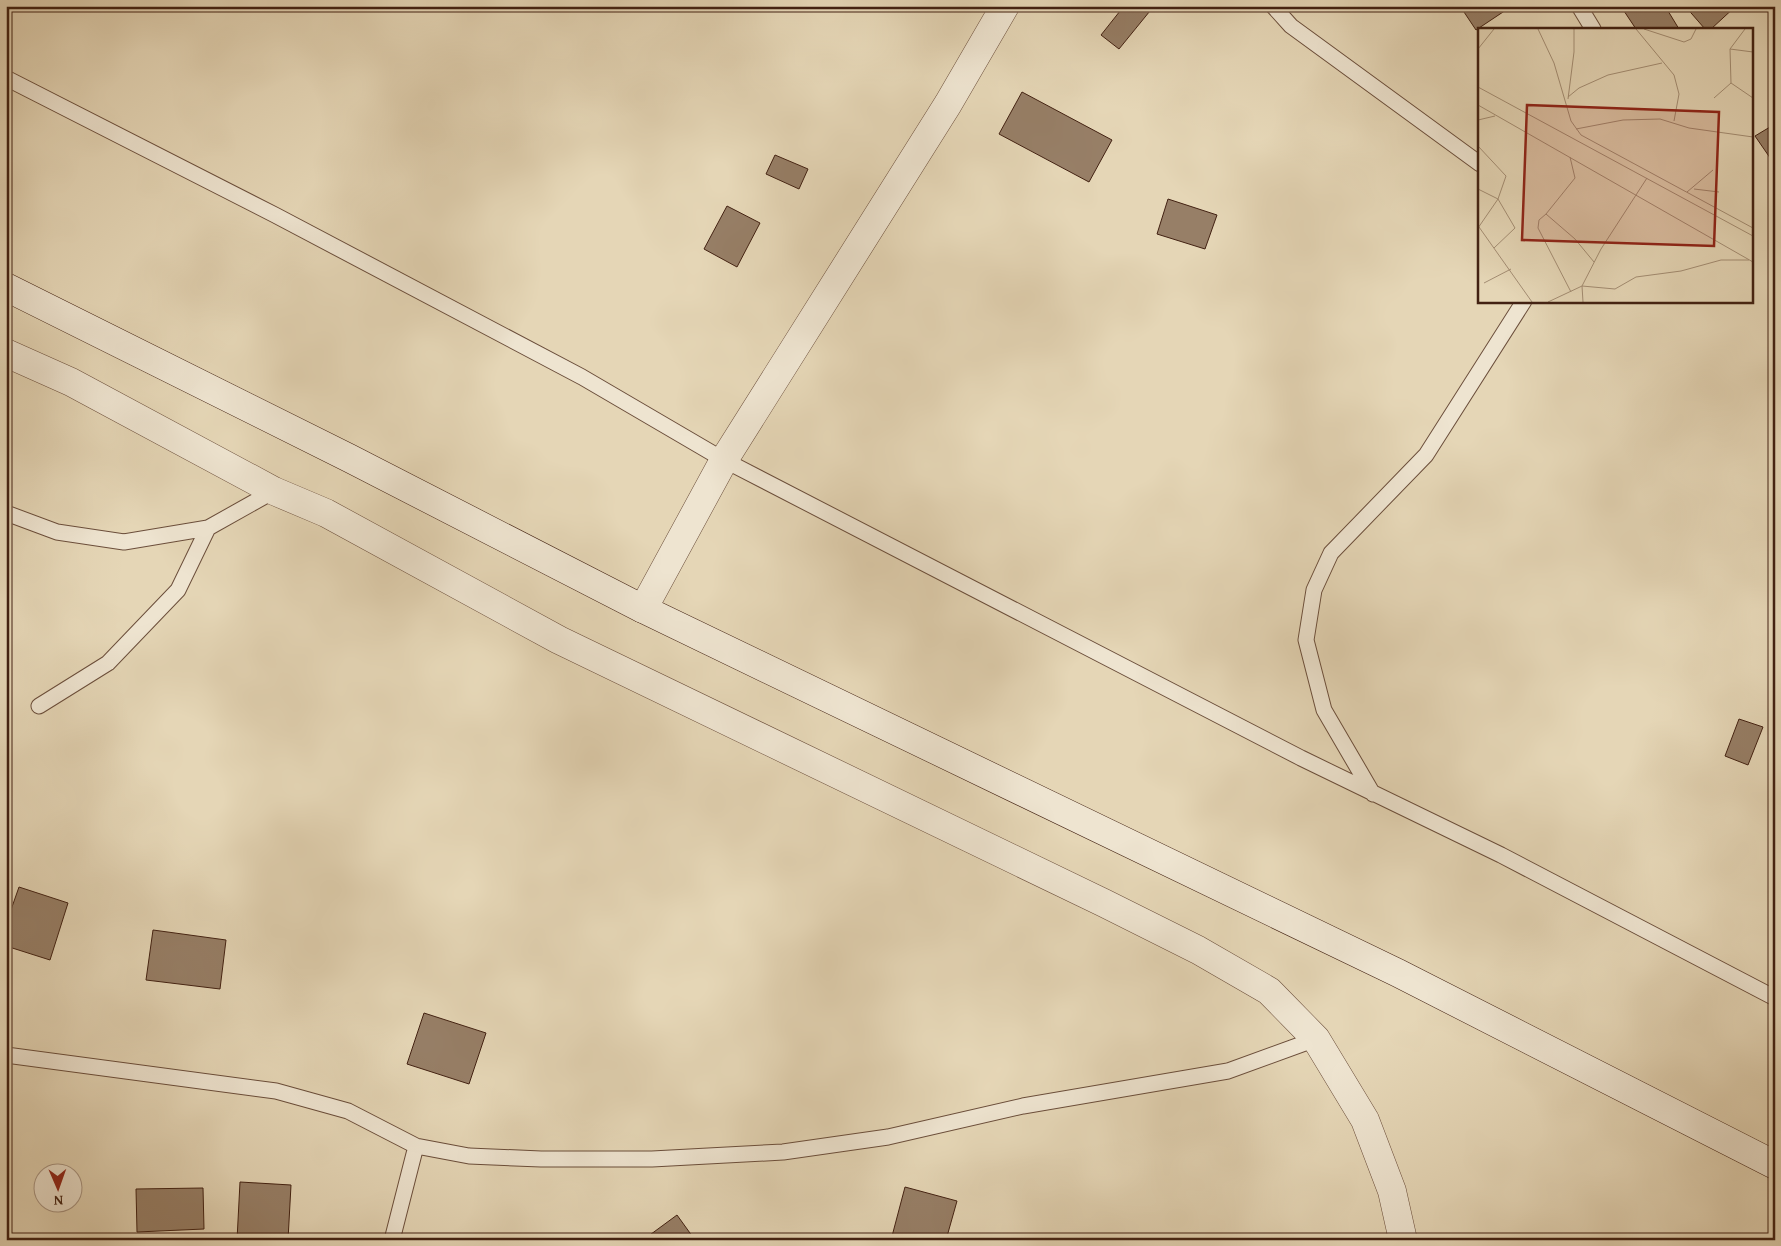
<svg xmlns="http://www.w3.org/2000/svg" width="1781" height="1246" font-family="'Gentium Book Plus',serif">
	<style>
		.building { fill: #977f67; stroke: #422112 }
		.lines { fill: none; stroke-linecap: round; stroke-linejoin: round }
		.service-casing { stroke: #6b4e3b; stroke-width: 17 }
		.minor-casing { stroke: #6b4e3b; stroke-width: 29 }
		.secondary-casing { stroke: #422112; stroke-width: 29 }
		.service { stroke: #eee4d0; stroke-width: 15 }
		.minor { stroke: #eee4d0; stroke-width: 28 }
		.secondary { stroke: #eee4d0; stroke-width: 28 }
		.inset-road { fill: none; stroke: #a48e74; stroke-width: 1 }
		.view { fill: #8f2418; fill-opacity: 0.15; stroke: #8f2418; stroke-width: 2.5 }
		.inset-edge { fill: none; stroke: #422112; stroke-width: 2.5 }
	</style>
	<rect width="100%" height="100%" fill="#e5d6b6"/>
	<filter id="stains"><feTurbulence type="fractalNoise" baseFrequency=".004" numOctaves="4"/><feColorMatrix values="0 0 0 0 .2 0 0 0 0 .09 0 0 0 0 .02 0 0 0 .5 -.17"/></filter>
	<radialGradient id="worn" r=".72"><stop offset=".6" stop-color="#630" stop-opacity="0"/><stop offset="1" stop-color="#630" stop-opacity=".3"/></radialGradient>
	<path class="building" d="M1124 6H1154L1119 49 1101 35Z
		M1460 6H1512L1476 30Z
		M1625 6H1665L1679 29H1636L1622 8Z
		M1685 6H1736L1711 29H1705Z
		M1022 92 1112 140 1089 182 999 134Z
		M1775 124V165L1755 136Z
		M775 155 808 169 799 189 766 174Z
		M1168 199 1217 215 1205 249 1157 234Z
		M727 206 760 223 737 267 704 249Z
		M1739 719 1763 727 1748 765 1725 756Z
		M19 887 68 903 50 960 6 946V924Z
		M153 930 226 940 220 989 146 980Z
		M424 1013 486 1033 469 1084 407 1064Z
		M240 1182 291 1185 288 1240H237Z
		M905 1187 957 1201 946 1240H891Z
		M203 1188 204 1229 137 1232 136 1189Z
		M6 1201H11V1233H6Z
		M677 1215 695 1240H643Z"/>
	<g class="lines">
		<defs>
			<path id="service" d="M1273 6 1291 26 1480 164
				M1579 6 1593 29
				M6 78 275 215 582 377 724 460 1301 758 1501 855 1775 998
				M6 513 57 532 124 542 208 528
				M39 706 108 663 178 590 208 528 274 491
				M1373 794 1324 710 1306 640 1314 590 1331 553 1426 455 1524 301
				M6 1055 276 1091 348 1111 416 1146 469 1156 541 1159H652L783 1152 888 1137 1023 1106 1228 1071 1316 1039
				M392 1240 416 1146"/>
			<path id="minor" d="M6 353 71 382 274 491 326 513 559 640 1104 903 1198 950 1269 991 1316 1039 1365 1120 1392 1191 1403 1240
				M643 609 724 460 948 104 1005 6"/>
			<path id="secondary" d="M6 287 349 458 643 609 1398 973 1775 1165"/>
		</defs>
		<use href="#service" class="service-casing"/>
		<use href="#minor" class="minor-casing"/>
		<use href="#secondary" class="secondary-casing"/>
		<use href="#service" class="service"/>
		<use href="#minor" class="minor"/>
		<use href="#secondary" class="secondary"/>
	</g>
	<g transform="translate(1478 28)">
		<rect width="275" height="275" fill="#e5d6b6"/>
		<path class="inset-road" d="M60 1 76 35 93 93 103 107 275 200M158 1 196 47 201 66 196 93M166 1 206 14 213 11 218 1M0 21 16 1M252 21 267 1M253 55 252 21 275 24M0 59 275 208M90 69 101 60 130 47 184 35M236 70 253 55 275 70M90 71 96 24V1M0 77 275 234M0 92 17 88M98 101 145 92 182 91 211 100 275 109M0 118 28 148 20 171 0 200M92 129 97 150 68 186 97 211 116 234M0 161 20 171 37 200 16 220M216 161 241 164M209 164 235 142M68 186 61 192 60 200 93 264M1 199 54 274M6 255 33 241M70 274 104 258 123 221 169 150M105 274 104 258 137 261 158 249 203 243 243 232H271"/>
		<path class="view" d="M49 77 241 84 236 218 44 212Z"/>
		<rect width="275" height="275" class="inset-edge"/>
	</g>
	<rect width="1781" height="1246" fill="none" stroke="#e5d6b6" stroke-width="25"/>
	<rect x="8" y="8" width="1766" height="1231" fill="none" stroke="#422112" stroke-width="2.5"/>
	<rect x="12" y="12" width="1756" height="1221" fill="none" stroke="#422112"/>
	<g transform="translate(58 1188) rotate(178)"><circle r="24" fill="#eee4d0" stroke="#a99684"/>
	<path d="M0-4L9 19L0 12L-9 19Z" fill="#8f2418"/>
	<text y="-8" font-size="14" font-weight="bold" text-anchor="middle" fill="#422112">N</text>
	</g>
	<rect width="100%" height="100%" filter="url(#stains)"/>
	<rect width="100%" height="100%" fill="url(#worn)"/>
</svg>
